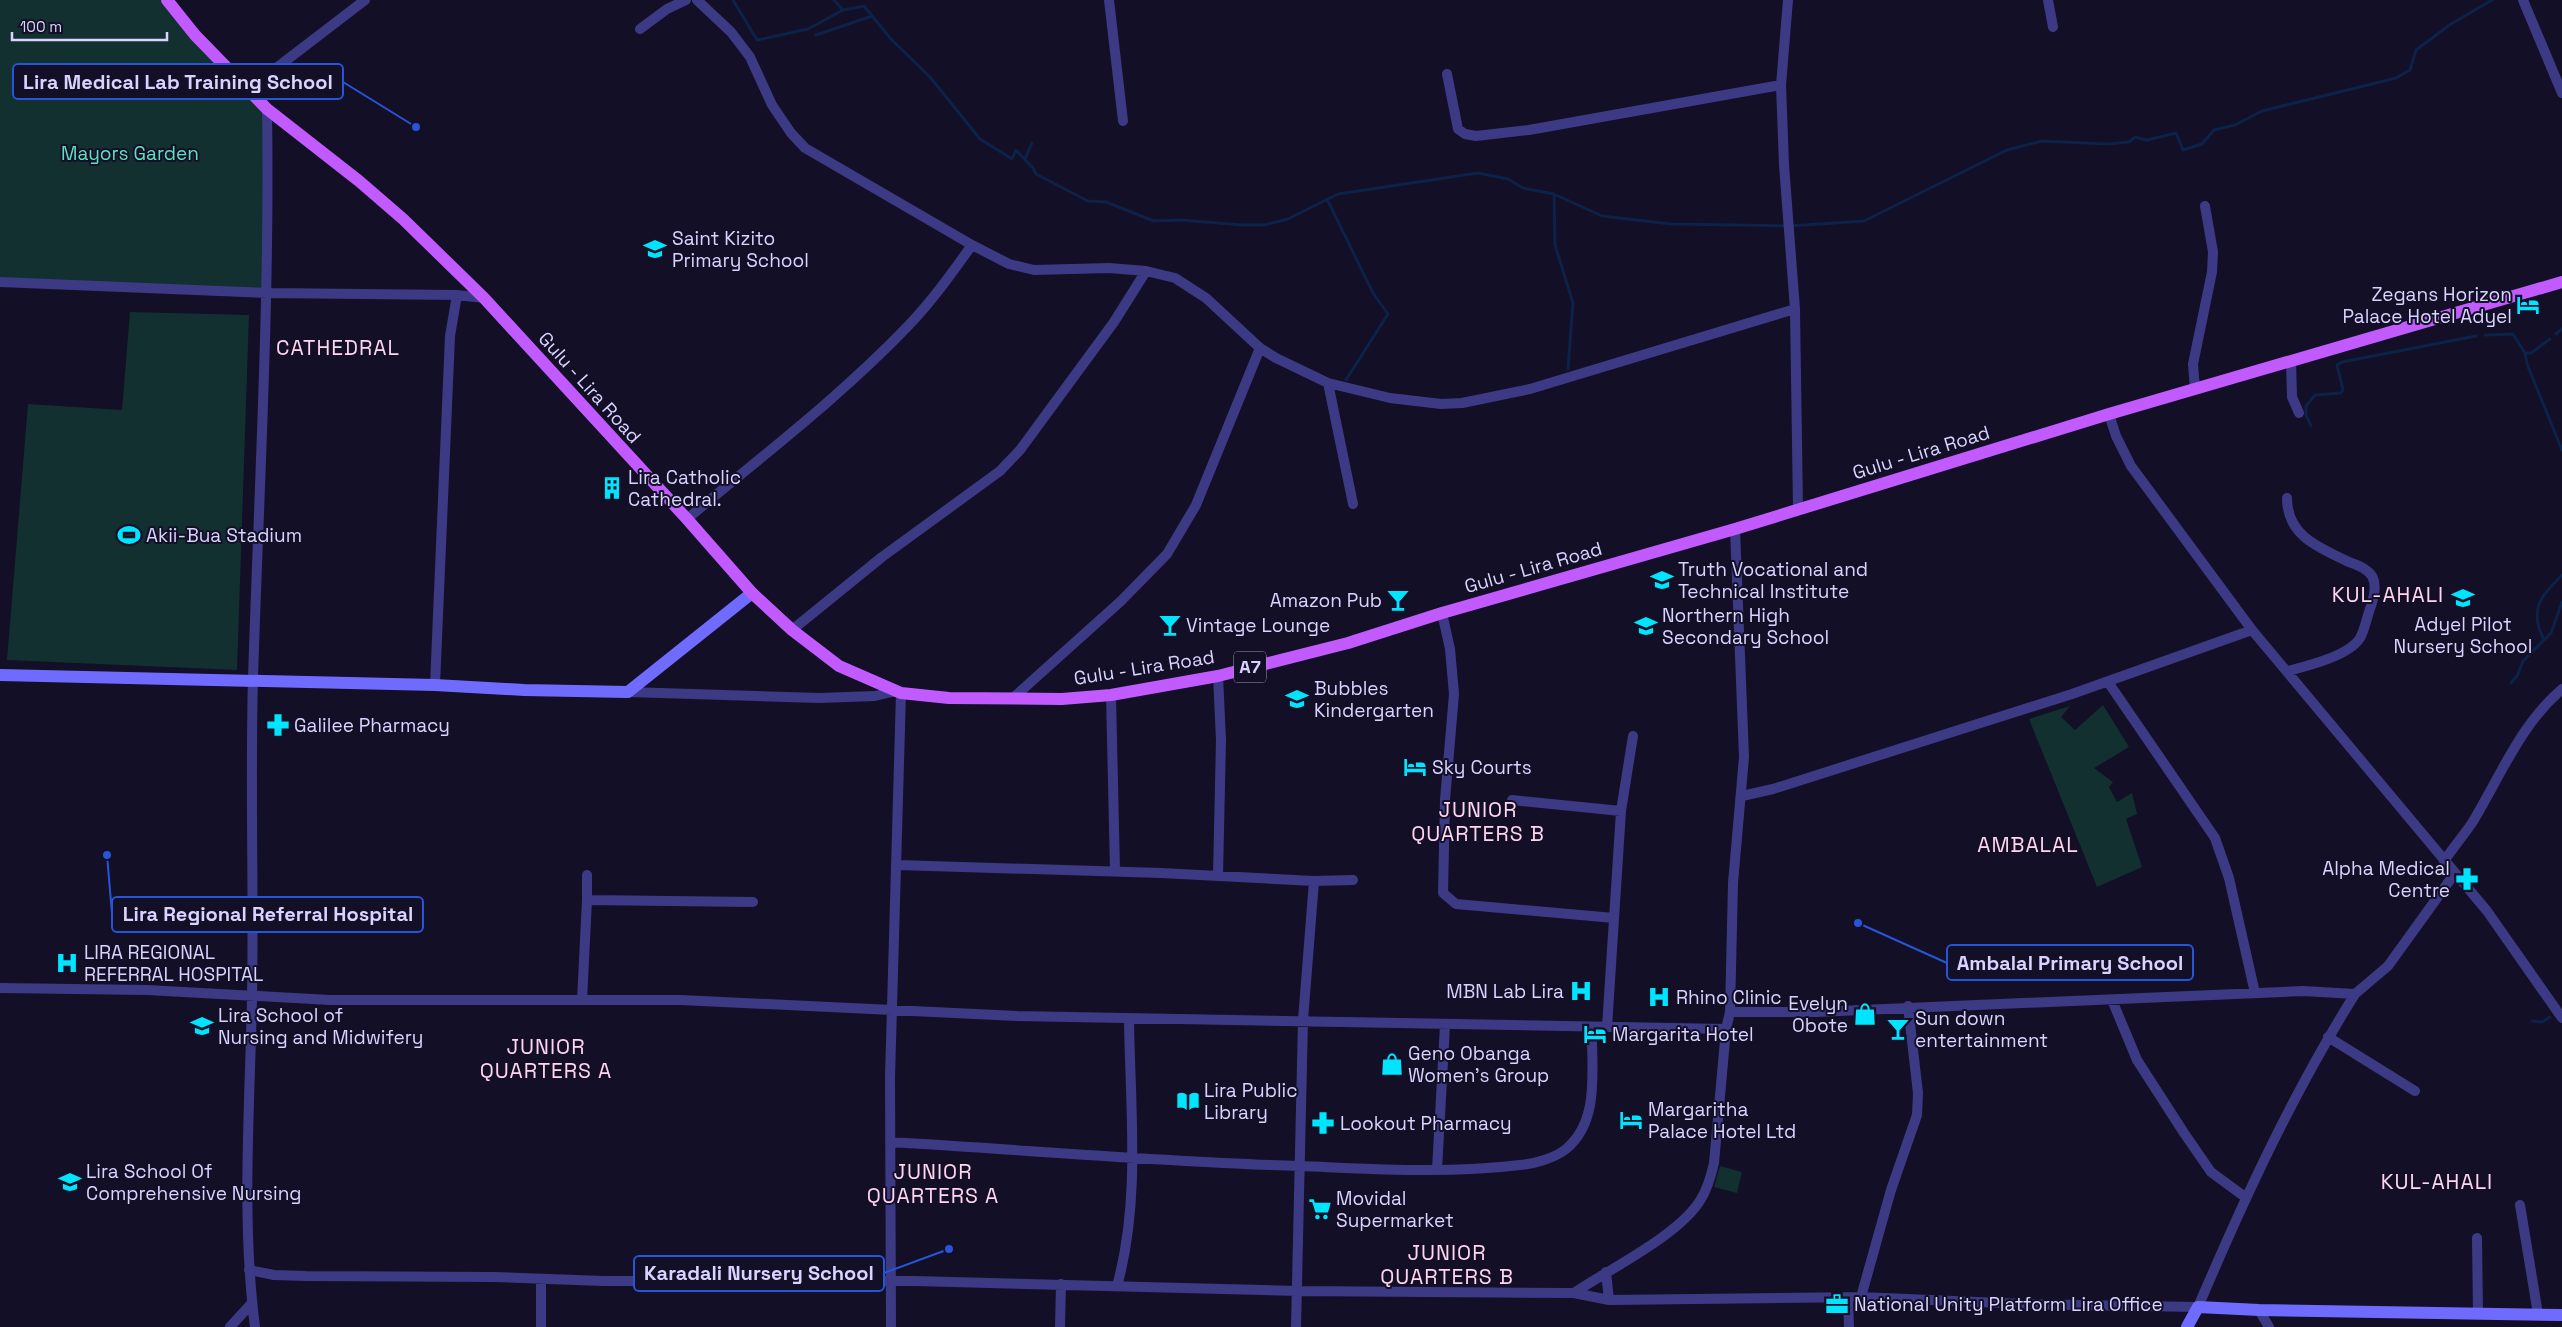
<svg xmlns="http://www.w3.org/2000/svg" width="2562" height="1327" font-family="'Space Grotesk',sans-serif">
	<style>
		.green { fill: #12302f }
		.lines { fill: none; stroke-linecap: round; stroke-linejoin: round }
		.stream { stroke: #0c2248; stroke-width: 3 }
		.street { stroke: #3d3a85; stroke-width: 10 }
		.secondary { stroke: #6f6bff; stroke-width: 12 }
		.primary { stroke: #c25bff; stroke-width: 12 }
		.labels { text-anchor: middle; stroke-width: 4; stroke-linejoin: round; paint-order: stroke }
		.shield { fill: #130f26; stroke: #9e99be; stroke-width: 1 }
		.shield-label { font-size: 18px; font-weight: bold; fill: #d9d4ff }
		.park-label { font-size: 19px; fill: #5fe0c0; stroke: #130f26 }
		.poi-label { font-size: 19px; fill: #d9d4ff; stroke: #130f26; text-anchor: start }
		.street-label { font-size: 19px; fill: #d9d4ff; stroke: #130f26 }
		.quarter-label { font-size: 21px; letter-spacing: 1px; fill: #ffd6f0; stroke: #130f26 }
		.leader { fill: none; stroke: #2655da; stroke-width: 2 }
		.callout-dot { fill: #2655da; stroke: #130f26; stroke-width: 2 }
		.callout { fill: #130f26; stroke: #2655da; stroke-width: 2 }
		.callout-label { font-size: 20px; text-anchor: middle; font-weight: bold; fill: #d9d4ff }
	</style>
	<rect width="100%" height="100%" fill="#130f26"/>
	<path class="green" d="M0 0H167L262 101 266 289 0 278Z
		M130 312 249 315 237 670 7 660 28 404 122 410Z
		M2103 705 2129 747 2094 768 2113 782 2109 787 2117 802 2132 793 2137 814 2126 819 2142 867 2097 887 2029 719 2070 706 2061 717 2075 730Z
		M1720 1166 1742 1172 1737 1193 1714 1187Z"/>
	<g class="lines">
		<path class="stream" d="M733 0 757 40 808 29 843 10
			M834 0 843 10 864 6 891 39 930 77 980 139 1012 159 1016 150 1033 168 1036 174 1088 201 1106 202 1154 221 1181 220 1242 225H1264L1288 219 1338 194 1478 173 1508 179 1523 188 1554 194 1602 216 1671 224 1789 226 1864 221 2007 150 2042 141 2107 144 2129 142 2135 137 2147 140 2176 133 2183 150 2202 144 2214 130 2235 125 2262 111 2396 78 2410 70 2416 50 2451 24 2492 0
			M816 35 872 16
			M1025 159 1032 143
			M1554 194 1555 245 1573 303 1568 369
			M1327 199 1373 293 1388 314 1346 380
			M2556 334 2562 329
			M2485 335 2513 334 2525 353H2531L2550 339
			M2525 353 2527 364 2562 450
			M2311 426 2306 415V406L2315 395 2341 393 2343 390 2337 365 2342 362 2476 336
			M2543 638C2529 608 2541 597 2562 575
			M2511 683 2517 676 2523 661 2551 633 2562 602
			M2532 1021 2542 1022 2550 1017"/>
		<path class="street" d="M697 0 731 32 750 57 772 105 791 133 805 148 972 245 1009 264 1034 270 1109 268 1146 271 1175 278 1206 298 1260 348 1276 358 1328 383 1390 398 1441 404 1462 403 1530 389 1795 309
			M1109 0 1123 121
			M1788 0 1781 85 1784 165 1795 309 1798 509
			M2048 0 2053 27
			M2523 0 2562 93
			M640 29 667 9 686 0
			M1447 74 1458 129 1465 134 1476 136 1529 130 1781 85
			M249 89 365 0
			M0 282 268 293 457 295 484 298
			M2291 361 2292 397 2299 413
			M1328 383 1353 504
			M2195 389 2193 364 2212 272 2213 252 2205 206
			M2109 414 2116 436 2131 466 2252 630 2487 911 2562 1018
			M2287 498C2287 537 2321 548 2349 562 2357 565 2366 568 2372 576 2377 585 2374 597 2371 606 2367 616 2365 629 2360 638 2349 656 2307 666 2288 671
			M687 519C762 456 840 397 908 326 932 301 952 273 972 245
			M1442 613 1450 649 1454 694 1445 800 1443 893 1456 904 1614 918
			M792 630 882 557 1000 471 1020 450 1114 322 1146 271
			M2108 682 2215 838 2229 878 2255 993
			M435 685 450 336 457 295
			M628 692 819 698 875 696 896 691
			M1111 695 1115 871
			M1013 698 1121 601 1167 554 1196 505 1260 348
			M1742 796 1773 789 2072 694 2252 630
			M1512 800 1621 811
			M2444 861C2453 848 2463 836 2472 823 2500 777 2520 725 2562 689
			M897 865 1161 873 1314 881 1353 880
			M587 875V900L753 902
			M1218 876 1221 740 1218 676
			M0 988 147 990 330 1000H681L1017 1016 1726 1029
			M582 1000 587 900
			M2112 1000 2137 1060 2184 1133 2211 1172 2245 1197
			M1730 1012H1816L2303 991 2355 994 2388 966 2455 873
			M1607 1027 1621 811 1633 736
			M2328 1037 2415 1091
			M890 1142C1027 1150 1164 1162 1301 1166 1374 1169 1447 1174 1520 1165 1534 1164 1555 1158 1566 1149 1601 1120 1591 1068 1592 1027
			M1437 1170 1445 1025
			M2520 1205 2538 1314
			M2477 1238 2478 1314
			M249 1270 274 1275 305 1276 493 1277 603 1281H915L1297 1291 1574 1293 1609 1300 1861 1297 2023 1304 2198 1307C2244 1199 2293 1093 2355 994
			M1606 1272 1609 1300
			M541 1279V1327
			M1117 1286C1141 1200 1130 1106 1129 1019
			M1574 1293C1609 1269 1680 1235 1701 1199 1708 1188 1711 1176 1714 1163L1726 1029 1730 1012 1733 883 1744 757 1735 529
			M1861 1297 1891 1190 1917 1115 1918 1093 1908 1006
			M1848 1298 1849 1327
			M2259 1310 2269 1327
			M230 1327 252 1303
			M255 1327C241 1218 250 1106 252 997 254 890 250 784 253 678 259 488 270 299 267 109
			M891 1327 890 1077 901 693
			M1060 1327 1061 1284
			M1296 1327 1303 1020 1314 881"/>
		<path class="secondary" d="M0 675 435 685 524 690 628 692 752 593
			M2187 1327 2198 1307 2259 1310 2562 1315"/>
		<path class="primary" d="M167 0 195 35 267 109 359 181 403 219 484 298 687 519 752 593 792 630 839 666 901 693 949 698 1062 699 1111 695 1218 676 1348 643 1442 613 1735 529 2109 414 2562 282"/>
	</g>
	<defs>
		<symbol id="school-bare" viewBox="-9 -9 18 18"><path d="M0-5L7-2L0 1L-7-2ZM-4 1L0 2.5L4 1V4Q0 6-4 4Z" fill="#00e5ff" stroke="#130f26" stroke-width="2.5" paint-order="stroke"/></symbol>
		<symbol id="hotel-bare" viewBox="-9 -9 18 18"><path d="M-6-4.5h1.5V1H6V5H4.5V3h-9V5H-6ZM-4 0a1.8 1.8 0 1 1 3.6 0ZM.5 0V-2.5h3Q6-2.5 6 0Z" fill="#00e5ff" stroke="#130f26" stroke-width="2.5" paint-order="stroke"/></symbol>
		<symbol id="building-bare" viewBox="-9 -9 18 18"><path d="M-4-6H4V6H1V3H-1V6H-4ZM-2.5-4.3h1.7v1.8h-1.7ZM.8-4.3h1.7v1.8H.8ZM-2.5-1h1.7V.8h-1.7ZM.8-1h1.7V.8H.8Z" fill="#00e5ff" stroke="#130f26" stroke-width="2.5" paint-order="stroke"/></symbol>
		<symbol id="stadium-bare" viewBox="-9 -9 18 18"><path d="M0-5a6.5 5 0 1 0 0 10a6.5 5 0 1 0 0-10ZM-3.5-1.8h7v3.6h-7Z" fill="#00e5ff" stroke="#130f26" stroke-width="2.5" paint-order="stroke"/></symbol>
		<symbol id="bar-bare" viewBox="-9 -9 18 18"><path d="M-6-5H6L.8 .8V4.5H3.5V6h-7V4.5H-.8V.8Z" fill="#00e5ff" stroke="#130f26" stroke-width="2.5" paint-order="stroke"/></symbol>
		<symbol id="pharmacy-bare" viewBox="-9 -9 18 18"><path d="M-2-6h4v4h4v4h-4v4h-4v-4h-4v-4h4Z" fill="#00e5ff" stroke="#130f26" stroke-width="2.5" paint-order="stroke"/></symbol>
		<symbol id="hospital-bare" viewBox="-9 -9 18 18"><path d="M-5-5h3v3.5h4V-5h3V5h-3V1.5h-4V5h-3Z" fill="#00e5ff" stroke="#130f26" stroke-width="2.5" paint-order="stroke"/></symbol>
		<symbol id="shop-bare" viewBox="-9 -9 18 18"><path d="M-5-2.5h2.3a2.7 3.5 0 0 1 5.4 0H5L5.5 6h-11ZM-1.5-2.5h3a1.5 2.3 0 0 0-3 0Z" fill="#00e5ff" stroke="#130f26" stroke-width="2.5" paint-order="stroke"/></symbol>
		<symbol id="library-bare" viewBox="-9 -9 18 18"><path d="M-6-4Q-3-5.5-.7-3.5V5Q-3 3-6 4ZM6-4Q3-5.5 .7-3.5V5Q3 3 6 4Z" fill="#00e5ff" stroke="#130f26" stroke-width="2.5" paint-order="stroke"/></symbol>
		<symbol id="supermarket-bare" viewBox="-9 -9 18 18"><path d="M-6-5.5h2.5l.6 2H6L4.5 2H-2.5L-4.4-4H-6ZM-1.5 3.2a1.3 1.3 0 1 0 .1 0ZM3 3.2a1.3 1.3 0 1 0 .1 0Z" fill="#00e5ff" stroke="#130f26" stroke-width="2.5" paint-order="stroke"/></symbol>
		<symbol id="office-bare" viewBox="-9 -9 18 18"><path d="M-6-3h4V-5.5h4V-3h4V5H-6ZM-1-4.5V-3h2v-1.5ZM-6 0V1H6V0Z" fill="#00e5ff" stroke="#130f26" stroke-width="2.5" paint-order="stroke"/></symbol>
	</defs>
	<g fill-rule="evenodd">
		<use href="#school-bare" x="639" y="233" width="32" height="32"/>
		<use href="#hotel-bare" x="2512" y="289" width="32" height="32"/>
		<use href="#building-bare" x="596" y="472" width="32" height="32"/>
		<use href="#stadium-bare" x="113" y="519" width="32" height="32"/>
		<use href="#school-bare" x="1646" y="564" width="32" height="32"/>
		<use href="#school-bare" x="2447" y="582" width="32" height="32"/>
		<use href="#bar-bare" x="1382" y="584" width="32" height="32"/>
		<use href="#bar-bare" x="1154" y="609" width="32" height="32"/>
		<use href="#school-bare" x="1630" y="610" width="32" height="32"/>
		<use href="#school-bare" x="1281" y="683" width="32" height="32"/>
		<use href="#pharmacy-bare" x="262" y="709" width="32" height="32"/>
		<use href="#hotel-bare" x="1399" y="751" width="32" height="32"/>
		<use href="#pharmacy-bare" x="2451" y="863" width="32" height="32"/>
		<use href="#hospital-bare" x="51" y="947" width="32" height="32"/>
		<use href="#hospital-bare" x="1565" y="975" width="32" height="32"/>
		<use href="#hospital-bare" x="1643" y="981" width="32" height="32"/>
		<use href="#shop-bare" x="1849" y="998" width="32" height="32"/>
		<use href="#school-bare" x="186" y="1010" width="32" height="32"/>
		<use href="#bar-bare" x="1882" y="1013" width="32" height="32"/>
		<use href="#hotel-bare" x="1579" y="1018" width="32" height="32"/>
		<use href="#shop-bare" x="1376" y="1048" width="32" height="32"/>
		<use href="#library-bare" x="1172" y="1085" width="32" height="32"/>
		<use href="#hotel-bare" x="1615" y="1104" width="32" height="32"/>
		<use href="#pharmacy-bare" x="1307" y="1107" width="32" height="32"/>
		<use href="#school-bare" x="54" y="1166" width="32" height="32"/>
		<use href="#supermarket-bare" x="1304" y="1193" width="32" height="32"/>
		<use href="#office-bare" x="1821" y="1288" width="32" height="32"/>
	</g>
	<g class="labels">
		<rect class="shield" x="1234" y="651.5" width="32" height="31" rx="4"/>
		<g class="shield-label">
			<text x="1250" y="673">A7</text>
		</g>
		<g class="park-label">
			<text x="130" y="160">Mayors Garden</text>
		</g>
		<g class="poi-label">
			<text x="672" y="245">Saint Kizito<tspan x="672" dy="22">Primary School</tspan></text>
			<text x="2512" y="301" text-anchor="end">Zegans Horizon<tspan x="2512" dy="22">Palace Hotel Adyel</tspan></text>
			<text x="628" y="484">Lira Catholic<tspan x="628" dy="22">Cathedral.</tspan></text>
			<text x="146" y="542">Akii-Bua Stadium</text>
			<text x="1678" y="576">Truth Vocational and<tspan x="1678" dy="22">Technical Institute</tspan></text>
			<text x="1382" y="607" text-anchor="end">Amazon Pub</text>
			<text x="1662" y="622">Northern High<tspan x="1662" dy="22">Secondary School</tspan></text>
			<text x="2463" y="631" text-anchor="middle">Adyel Pilot<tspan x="2463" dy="22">Nursery School</tspan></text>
			<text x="1186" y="632">Vintage Lounge</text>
			<text x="1314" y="695">Bubbles<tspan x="1314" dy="22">Kindergarten</tspan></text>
			<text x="294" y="732">Galilee Pharmacy</text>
			<text x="1432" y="774">Sky Courts</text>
			<text x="2450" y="875" text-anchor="end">Alpha Medical<tspan x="2450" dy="22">Centre</tspan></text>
			<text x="84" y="959">LIRA REGIONAL<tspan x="84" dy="22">REFERRAL HOSPITAL</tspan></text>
			<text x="1564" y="998" text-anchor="end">MBN Lab Lira</text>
			<text x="1676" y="1004">Rhino Clinic</text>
			<text x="1848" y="1010" text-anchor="end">Evelyn<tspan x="1848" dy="22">Obote</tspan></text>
			<text x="218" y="1022">Lira School of<tspan x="218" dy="22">Nursing and Midwifery</tspan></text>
			<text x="1915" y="1025">Sun down<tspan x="1915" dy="22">entertainment</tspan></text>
			<text x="1612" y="1041">Margarita Hotel</text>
			<text x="1408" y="1060">Geno Obanga<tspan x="1408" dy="22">Women's Group</tspan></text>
			<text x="1204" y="1097">Lira Public<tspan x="1204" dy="22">Library</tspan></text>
			<text x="1648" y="1116">Margaritha<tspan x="1648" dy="22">Palace Hotel Ltd</tspan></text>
			<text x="1340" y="1130">Lookout Pharmacy</text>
			<text x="86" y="1178">Lira School Of<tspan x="86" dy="22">Comprehensive Nursing</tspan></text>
			<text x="1336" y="1205">Movidal<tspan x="1336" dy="22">Supermarket</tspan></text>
			<text x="1854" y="1311">National Unity Platform Lira Office</text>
		</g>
		<g class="street-label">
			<text transform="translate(590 387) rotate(48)" y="7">Gulu - Lira Road</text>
			<text transform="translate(1921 452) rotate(-17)" y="7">Gulu - Lira Road</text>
			<text transform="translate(1533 567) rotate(-16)" y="7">Gulu - Lira Road</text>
			<text transform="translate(1144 667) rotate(-9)" y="7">Gulu - Lira Road</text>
		</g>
		<g class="quarter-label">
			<text x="338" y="355">CATHEDRAL</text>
			<text x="2388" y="602">KUL-AHALI</text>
			<text x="1478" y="817">JUNIOR<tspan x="1478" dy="24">QUARTERS B</tspan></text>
			<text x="2028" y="852">AMBALAL</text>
			<text x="546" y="1054">JUNIOR<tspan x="546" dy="24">QUARTERS A</tspan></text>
			<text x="933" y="1179">JUNIOR<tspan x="933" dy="24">QUARTERS A</tspan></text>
			<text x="2437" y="1189">KUL-AHALI</text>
			<text x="1447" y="1260">JUNIOR<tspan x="1447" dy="24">QUARTERS B</tspan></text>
		</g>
	</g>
	<path class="leader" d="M416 127L343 82M107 855L112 914M1858 923L1947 963M949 1249L884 1273"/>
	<g class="callout-dot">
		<circle cx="416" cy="127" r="5"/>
		<circle cx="107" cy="855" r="5"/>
		<circle cx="1858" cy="923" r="5"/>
		<circle cx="949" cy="1249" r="5"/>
	</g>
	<g class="callout">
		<rect x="13" y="64" width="330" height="35" rx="5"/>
		<rect x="112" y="897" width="311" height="35" rx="5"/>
		<rect x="1947" y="945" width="246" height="35" rx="5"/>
		<rect x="634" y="1256" width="250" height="35" rx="5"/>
	</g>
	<g class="callout-label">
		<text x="178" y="89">Lira Medical Lab Training School</text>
		<text x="268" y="921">Lira Regional Referral Hospital</text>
		<text x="2070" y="970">Ambalal Primary School</text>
		<text x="759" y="1280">Karadali Nursery School</text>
	</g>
	<path d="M12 32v8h155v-8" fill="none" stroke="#d9d4ff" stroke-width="2.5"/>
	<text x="20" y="32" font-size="15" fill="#d9d4ff" stroke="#130f26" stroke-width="4" paint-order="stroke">100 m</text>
</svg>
